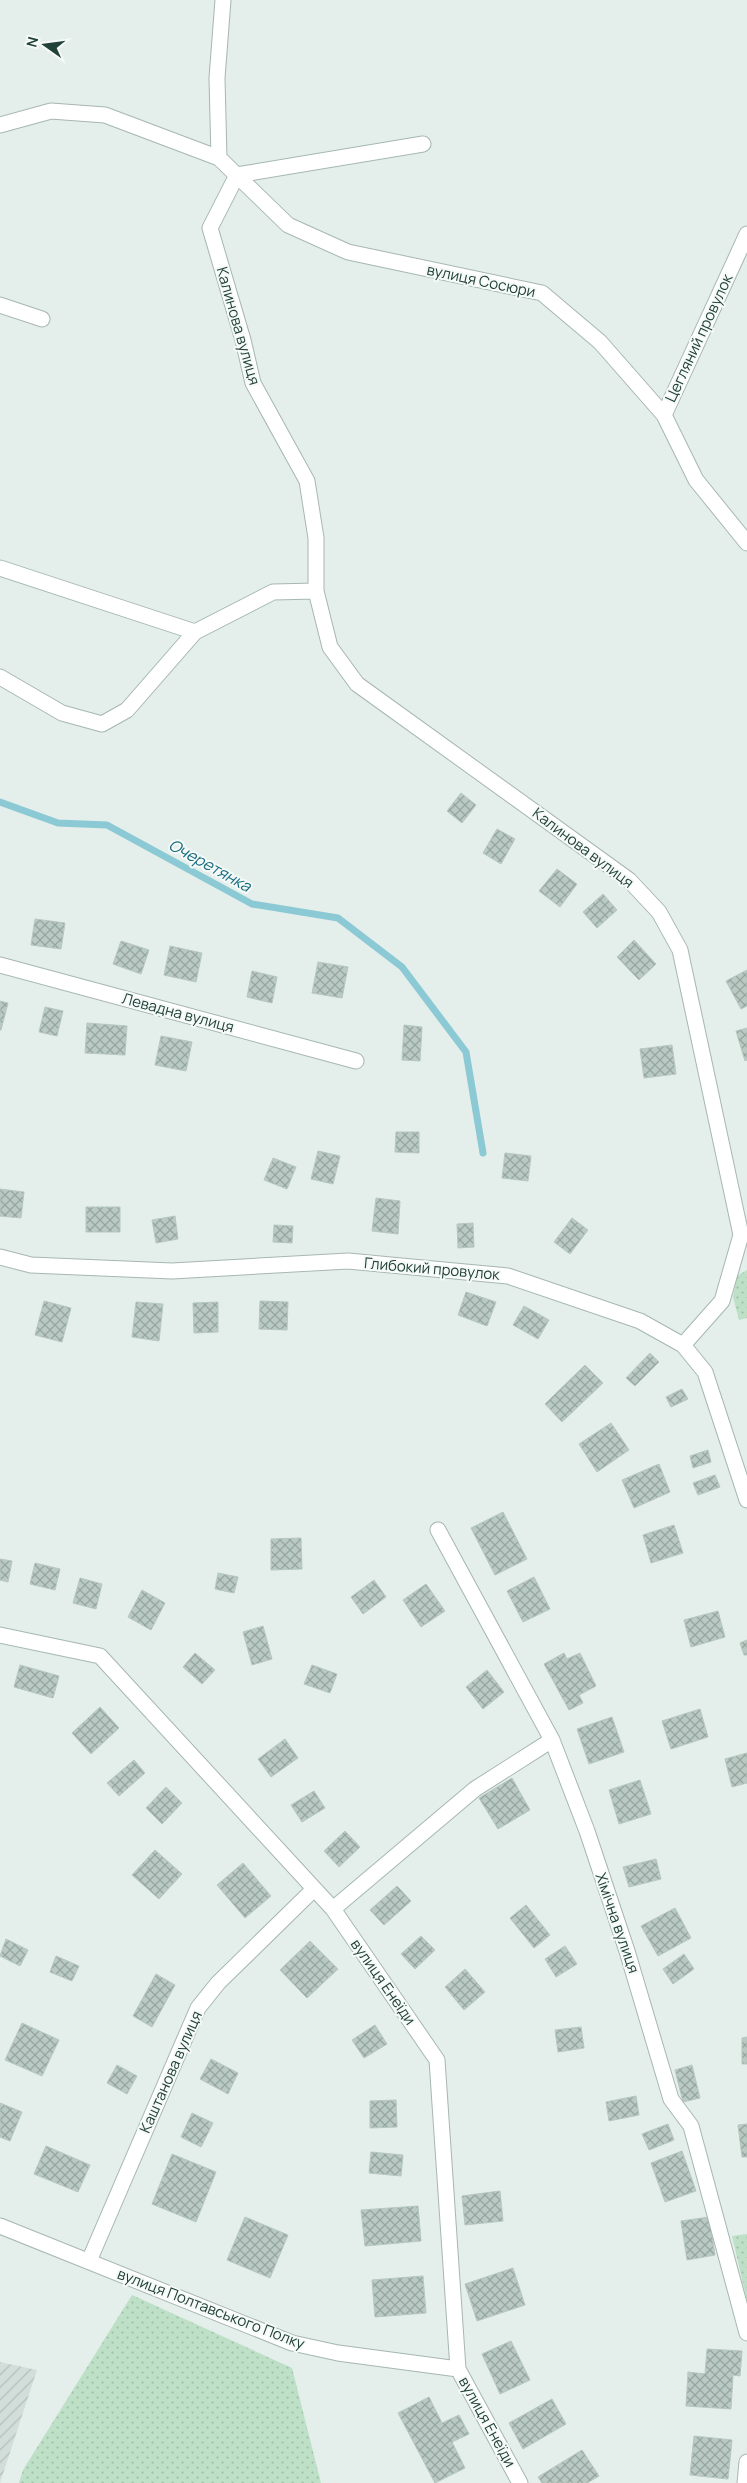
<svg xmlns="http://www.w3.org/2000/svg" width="747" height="2483" font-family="Manrope,sans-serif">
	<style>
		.industrial { fill: url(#industrial-furrows) }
		.grass { fill: url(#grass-dots) }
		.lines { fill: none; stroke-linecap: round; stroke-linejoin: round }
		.stream { stroke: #8bc9d5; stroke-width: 7 }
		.building { fill: url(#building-cross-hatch); stroke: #b6c8c1 }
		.minor-casing { stroke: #a6b7b1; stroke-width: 17 }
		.minor { stroke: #fff; stroke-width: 15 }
		.labels { text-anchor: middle; stroke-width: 4; stroke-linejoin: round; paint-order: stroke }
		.street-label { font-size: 15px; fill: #224139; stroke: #f5faf8 }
		.water-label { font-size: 16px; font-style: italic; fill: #196e80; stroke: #f5faf8 }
	</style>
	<defs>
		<pattern id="industrial-furrows" width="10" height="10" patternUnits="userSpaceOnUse" patternTransform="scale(1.25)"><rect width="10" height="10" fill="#d2ded9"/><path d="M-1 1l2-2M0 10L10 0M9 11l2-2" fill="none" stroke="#b4c0bb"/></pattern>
		<pattern id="grass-dots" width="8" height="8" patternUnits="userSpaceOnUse" patternTransform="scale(1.25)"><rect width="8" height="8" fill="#bde0c6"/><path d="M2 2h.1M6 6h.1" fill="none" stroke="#a2c1ab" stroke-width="1.8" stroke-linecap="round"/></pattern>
		<pattern id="building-cross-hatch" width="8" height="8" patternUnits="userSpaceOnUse" patternTransform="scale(1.25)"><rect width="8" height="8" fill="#b9c9c3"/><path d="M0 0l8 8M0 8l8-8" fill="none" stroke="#96a59f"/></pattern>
	</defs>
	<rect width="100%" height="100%" fill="#e4eeea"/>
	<path class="industrial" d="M0 2362 37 2370 0 2483Z"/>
	<path class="grass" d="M747 1270V1318L739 1320 733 1297 737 1276Z
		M747 2234V2301L732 2236Z
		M132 2295 292 2368 321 2483H19L23 2470Z"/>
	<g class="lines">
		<path class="stream" d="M0 802 58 823 107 825 252 904 338 918 402 967 466 1052 483 1153"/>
	</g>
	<path class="building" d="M461 793 476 805 462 823 447 811Z
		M497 829 515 839 501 864 483 853Z
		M557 869 577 884 560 907 539 891Z
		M603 894 617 910 597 928 583 912Z
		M35 919 65 923 61 949 31 945Z
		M634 940 656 964 639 980 617 957Z
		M121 941 149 950 141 974 113 964Z
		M170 946 202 953 196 982 164 975Z
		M318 962 348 967 342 998 312 993Z
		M747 970V1006L741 1009 726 981Z
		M252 971 277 977 272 1003 247 997Z
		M0 1001 8 1003 1 1030H0Z
		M45 1007 63 1011 57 1036 39 1032Z
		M87 1023 127 1026 125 1055 85 1053Z
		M404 1025 422 1027 420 1061 402 1060Z
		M747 1028V1060L745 1061 736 1031Z
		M161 1036 192 1042 186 1071 155 1065Z
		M672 1045 676 1074 644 1078 640 1049Z
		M396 1132H419V1153L395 1152Z
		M318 1151 340 1156 333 1184 311 1179Z
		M505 1153 531 1156 528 1181 502 1178Z
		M273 1158 296 1167 287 1189 264 1180Z
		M0 1189 24 1192 21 1218 0 1216Z
		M376 1198 400 1201 398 1234 372 1231Z
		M86 1207H120V1232H86Z
		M175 1216 178 1239 156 1243 152 1220Z
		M572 1218 588 1230 570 1254 554 1242Z
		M473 1223 474 1247 458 1248 457 1224Z
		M274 1225 293 1226 292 1243 273 1242Z
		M466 1292 496 1302 487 1326 458 1315Z
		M44 1301 71 1308 62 1342 35 1335Z
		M260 1301 288 1302 287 1330 259 1329Z
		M136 1302 163 1304 159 1341 132 1337Z
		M218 1302V1332L194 1333 193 1303Z
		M524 1306 549 1320 538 1339 513 1325Z
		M650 1353 659 1362 635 1386 626 1378Z
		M585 1365 603 1383 562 1422 545 1404Z
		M682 1389 688 1399 671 1407 666 1397Z
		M611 1423 629 1450 597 1472 579 1444Z
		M708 1450 711 1462 693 1468 690 1456Z
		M659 1464 670 1492 634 1508 622 1480Z
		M715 1475 720 1487 698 1495 693 1483Z
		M503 1512 527 1559 495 1575 471 1528Z
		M674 1525 683 1553 651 1563 643 1535Z
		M301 1538 302 1569 271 1570V1539Z
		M0 1559 12 1561 8 1582 0 1580Z
		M35 1563 60 1569 55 1590 30 1584Z
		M218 1573 238 1577 234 1593 215 1589Z
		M534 1577 550 1609 523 1622 507 1591Z
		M80 1578 102 1584 96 1609 73 1603Z
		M374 1580 386 1597 363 1614 351 1597Z
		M426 1584 445 1611 421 1627 403 1600Z
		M142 1590 165 1603 151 1630 128 1617Z
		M718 1611 725 1637 691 1647 684 1620Z
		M263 1626 272 1659 252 1665 243 1632Z
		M747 1640V1655H744L740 1643Z
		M195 1653 215 1670 202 1684 183 1667Z
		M564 1653 567 1659 580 1653 596 1686 579 1695 583 1703 569 1710 544 1664Z
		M20 1665 59 1676 53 1698 14 1687Z
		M312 1665 337 1674 330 1693 304 1684Z
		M487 1670 504 1692 483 1709 466 1687Z
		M100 1707 119 1728 91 1754 72 1733Z
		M700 1709 708 1737 671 1749 662 1721Z
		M612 1717 624 1752 589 1764 577 1729Z
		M285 1739 298 1758 271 1777 258 1759Z
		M747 1753V1783L732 1787 725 1759Z
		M134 1760 145 1773 119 1796 107 1783Z
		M512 1778 530 1810 498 1829 479 1798Z
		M640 1780 651 1814 619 1824 609 1790Z
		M166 1787 182 1803 162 1824 146 1808Z
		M314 1791 325 1808 302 1822 291 1805Z
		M345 1831 360 1847 339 1867 324 1851Z
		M155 1850 182 1874 159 1899 132 1875Z
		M656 1859 661 1879 629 1887 623 1867Z
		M243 1863 271 1896 245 1918 217 1885Z
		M397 1886 411 1901 384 1925 370 1910Z
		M526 1905 550 1935 534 1948 510 1918Z
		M675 1908 691 1938 658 1956 641 1926Z
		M421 1936 435 1950 415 1969 401 1954Z
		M6 1939 28 1950 20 1966 0 1956Z
		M310 1941 338 1969 307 1998 280 1970Z
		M565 1946 577 1964 556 1977 545 1959Z
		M684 1954 694 1969 673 1984 663 1969Z
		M56 1956 79 1966 72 1981 50 1972Z
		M465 1969 485 1992 464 2010 445 1987Z
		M156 1974 175 1985 152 2027 133 2016Z
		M22 2023 59 2040 42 2076 5 2060Z
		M375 2025 387 2044 364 2058 352 2040Z
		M581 2027 584 2048 558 2052 555 2030Z
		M747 2037V2064H742V2038Z
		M211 2059 238 2073 228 2094 200 2079Z
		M117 2065 137 2076 127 2094 107 2083Z
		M692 2065 700 2098 683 2102 675 2070Z
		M636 2096 639 2115 609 2121 606 2102Z
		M396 2100 397 2127 370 2128V2101Z
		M0 2103 22 2112 10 2141 0 2137Z
		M192 2113 213 2123 201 2147 181 2137Z
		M668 2124 674 2140 649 2150 642 2134Z
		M747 2124V2157H742L738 2125Z
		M46 2146 90 2165 78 2192 34 2174Z
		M682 2151 696 2191 665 2202 651 2163Z
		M371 2152 403 2155 401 2176 369 2173Z
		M172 2154 216 2172 196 2222 152 2204Z
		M500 2191 503 2221 465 2225 462 2196Z
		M418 2206 421 2241 365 2246 361 2210Z
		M245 2217 288 2235 270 2278 227 2260Z
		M709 2217 715 2255 687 2260 681 2221Z
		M513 2268 525 2305 477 2321 465 2284Z
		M423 2276 426 2313 375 2317 372 2280Z
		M511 2341 530 2380 500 2394 482 2354Z
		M707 2349 742 2351 740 2376 733 2375 731 2409 686 2406 688 2372 705 2374Z
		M429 2397 442 2423 459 2415 469 2434 452 2442 465 2468 435 2483 398 2413Z
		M552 2399 566 2424 523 2449 509 2423Z
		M694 2436 732 2440 728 2479 690 2475Z
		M582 2450 599 2476 587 2483H542L538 2477Z"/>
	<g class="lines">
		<defs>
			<path id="minor" d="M0 125 51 111 105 115 219 158 288 225 348 252 542 293 600 342 664 415 696 480 747 543
				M219 158 217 78 223 0
				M0 305 42 319
				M664 415 747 234
				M0 568 195 632 273 592 316 591 330 647 357 684 629 880 659 912 680 950 741 1235 722 1301 683 1345
				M316 591V538L307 481 253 383 243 340 210 228 237 175 423 144
				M0 677 62 713 102 724 127 710 195 632
				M0 965 356 1061
				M0 1257 31 1265 172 1271 348 1261 508 1276 640 1321 683 1345 705 1372 747 1500
				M438 1530 552 1740 587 1831 627 1951 671 2099 691 2126 747 2333
				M0 1635 100 1656 333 1909 437 2060 458 2369 520 2483
				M333 1909 475 1789 552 1740
				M0 2226 292 2343 338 2353 458 2369
				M89 2261 198 2008 218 1983 314 1889
				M745 2483 747 2462"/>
		</defs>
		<use href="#minor" class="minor-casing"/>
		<use href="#minor" class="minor"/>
	</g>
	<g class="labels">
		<g class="street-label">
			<text transform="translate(481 281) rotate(12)" y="5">вулиця Сосюри</text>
			<text transform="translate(238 326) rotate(74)" y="5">Калинова вулиця</text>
			<text transform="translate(699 338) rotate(-65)" y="5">Цегляний провулок</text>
			<text transform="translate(583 848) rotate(37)" y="5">Калинова вулиця</text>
			<text transform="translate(178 1013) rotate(15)" y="5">Левадна вулиця</text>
			<text transform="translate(432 1269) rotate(5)" y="5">Глибокий провулок</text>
			<text transform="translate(617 1923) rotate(71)" y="5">Хімічна вулиця</text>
			<text transform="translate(383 1982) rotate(55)" y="5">вулиця Енеїди</text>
			<text transform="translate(171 2072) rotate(-66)" y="5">Каштанова вулиця</text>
			<text transform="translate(211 2309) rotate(21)" y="5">вулиця Полтавського Полку</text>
			<text transform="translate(487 2422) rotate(61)" y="5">вулиця Енеїди</text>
		</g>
		<g class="water-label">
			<text transform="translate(210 865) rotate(29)" y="6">Очеретянка</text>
		</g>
	</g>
	<g transform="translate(45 45) rotate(284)" stroke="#f5faf8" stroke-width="4" paint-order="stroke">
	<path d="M0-4L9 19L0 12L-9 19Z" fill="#224139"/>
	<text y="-8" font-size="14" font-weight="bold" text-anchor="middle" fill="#224139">N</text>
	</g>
</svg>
